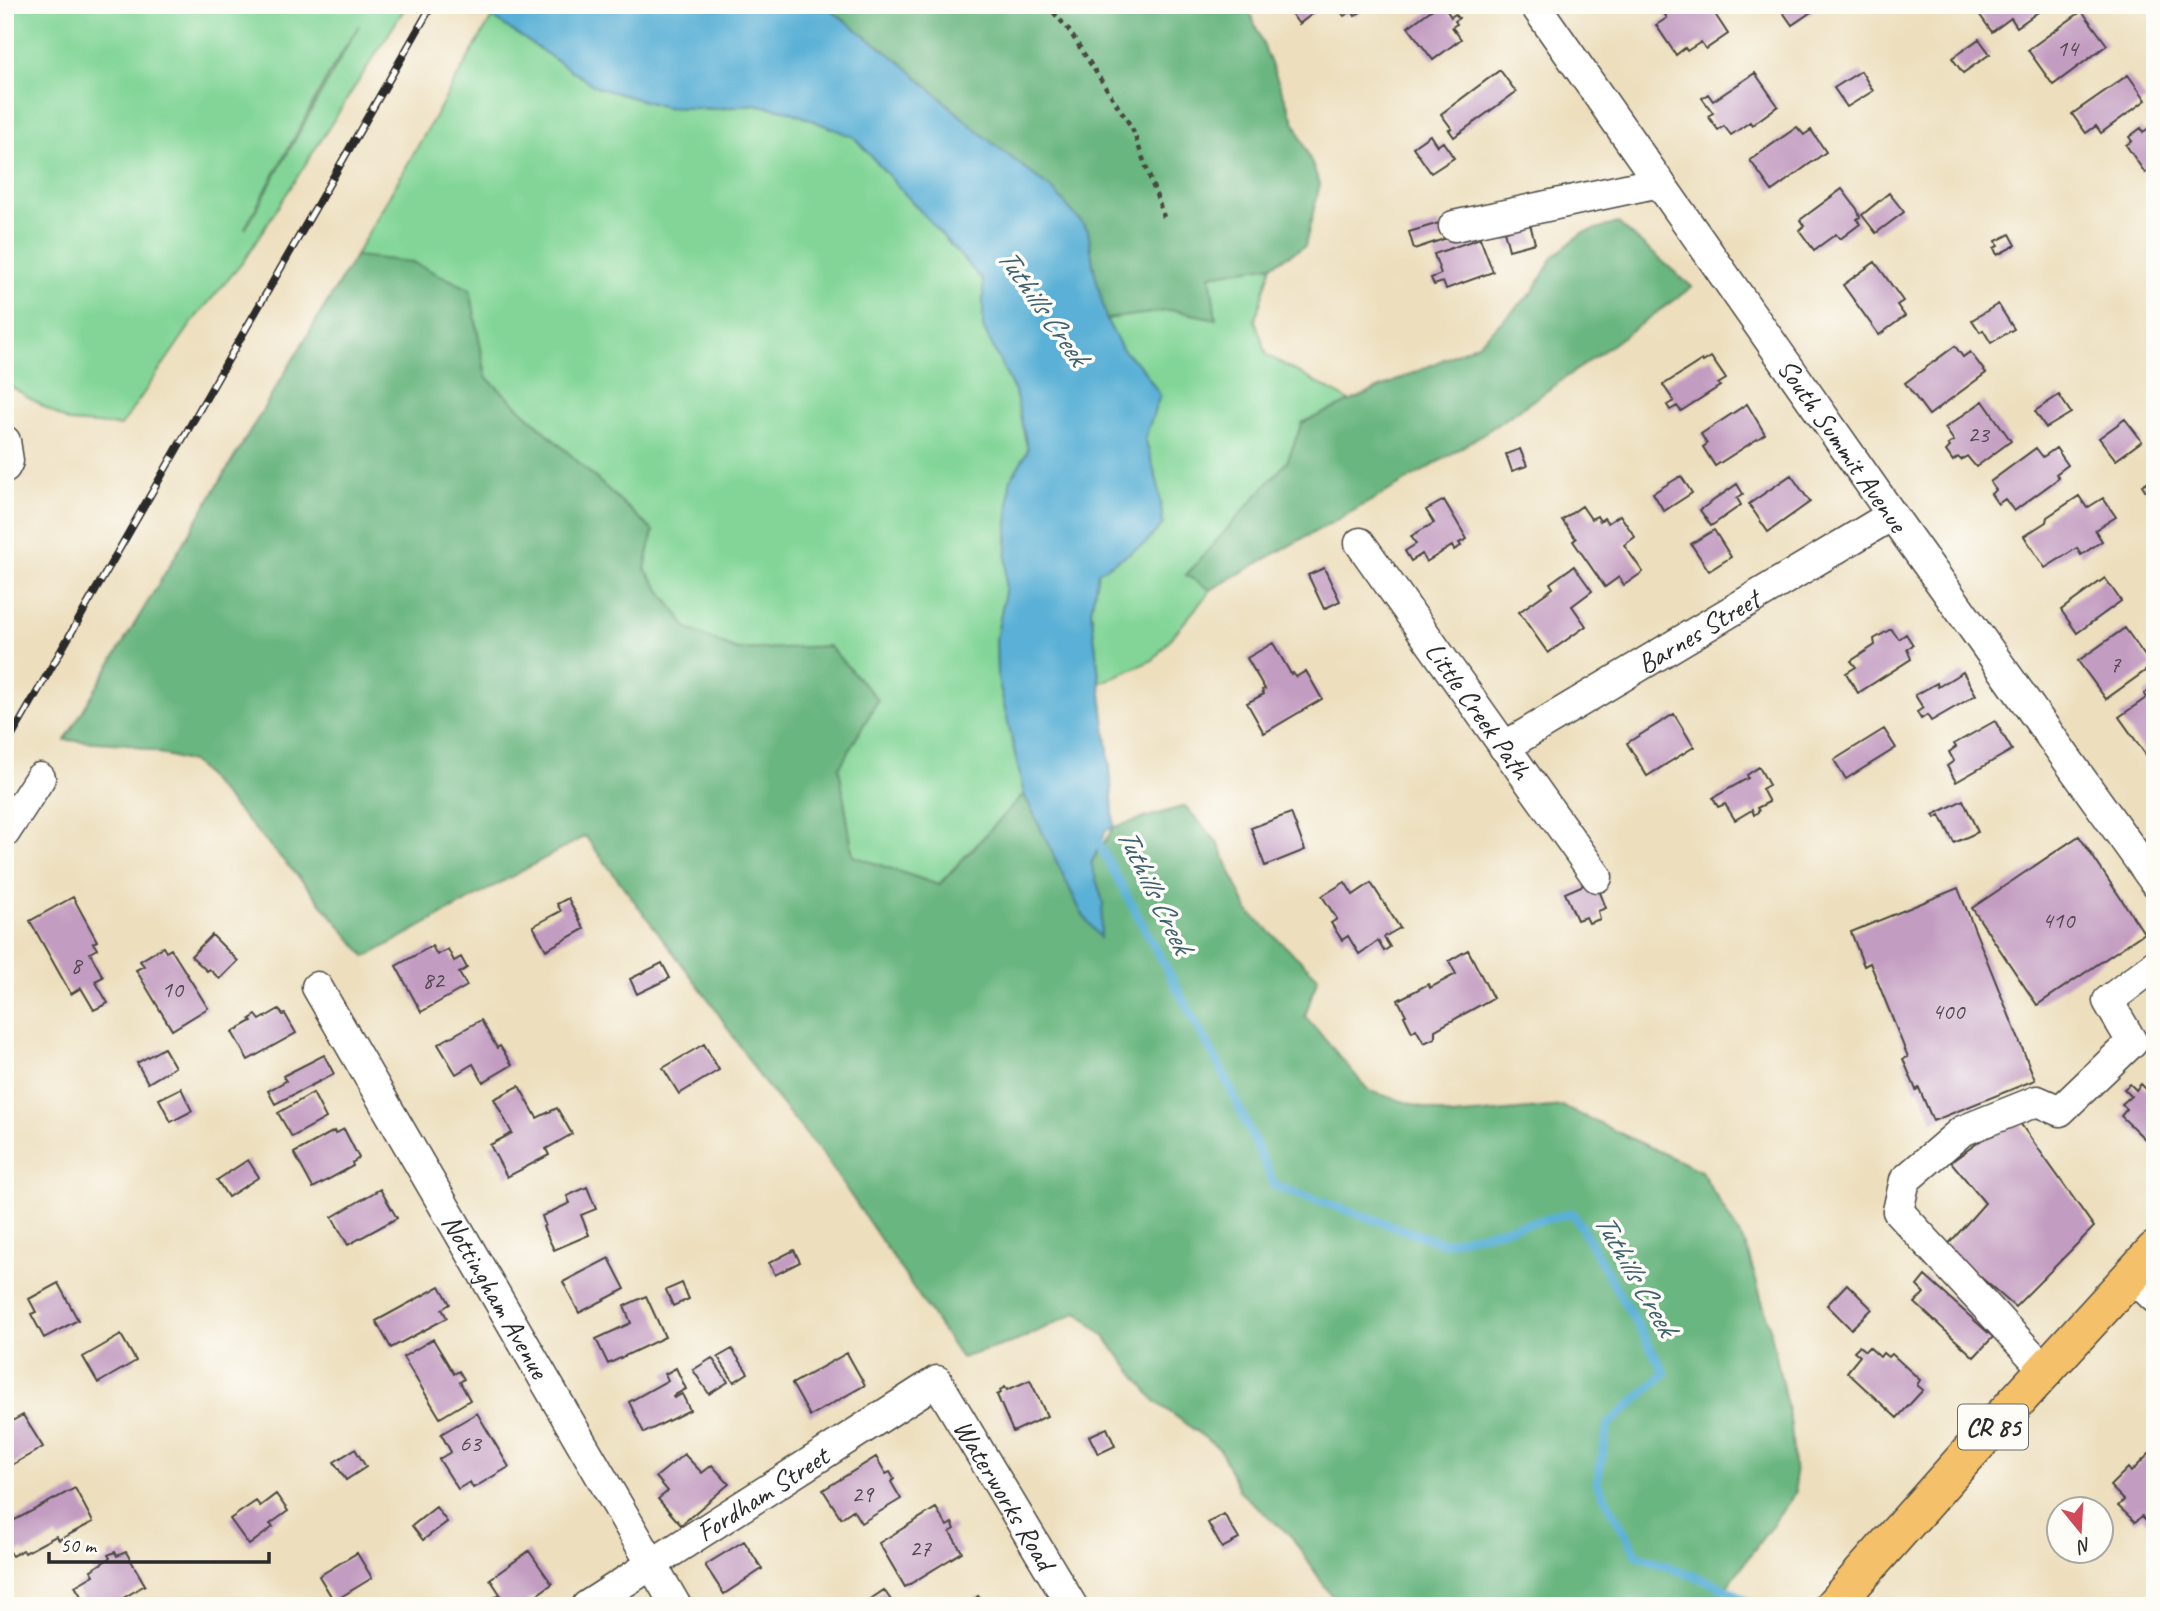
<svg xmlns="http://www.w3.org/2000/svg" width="2160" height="1611" font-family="Caveat,sans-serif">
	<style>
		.green { fill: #82d597; stroke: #568061; stroke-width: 2; fill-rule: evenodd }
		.forest { fill: #69b680; stroke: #4a7056; stroke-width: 2 }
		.water { fill: #5ab0d6; stroke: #426e80; stroke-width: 2 }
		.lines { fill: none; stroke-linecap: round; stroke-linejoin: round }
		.stream { stroke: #5ab0d6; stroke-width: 9 }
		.building { fill: #c39cc1 }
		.minor-casing { stroke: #484641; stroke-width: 33 }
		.major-casing { stroke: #484641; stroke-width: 40 }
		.path { stroke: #484641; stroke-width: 4.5; stroke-dasharray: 5 5; stroke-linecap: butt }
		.minor { stroke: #fff; stroke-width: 30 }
		.major { stroke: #f4c16a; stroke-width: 37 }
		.rail-casing { stroke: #2b2b2b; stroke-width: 8 }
		.rail { stroke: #fdfcf7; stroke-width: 5; stroke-dasharray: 16; stroke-linecap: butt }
		.labels { text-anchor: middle; stroke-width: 7; stroke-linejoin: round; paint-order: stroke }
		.number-label { font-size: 24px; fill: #514750 }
		.shield { fill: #fdfcf7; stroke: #6a6a68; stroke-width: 2 }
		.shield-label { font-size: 26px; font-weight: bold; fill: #2b2b2b }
		.street-label { font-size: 28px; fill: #2b2b2b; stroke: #fdfcf7 }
		.water-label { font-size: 30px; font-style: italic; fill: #3e606f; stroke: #fdfcf7 }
	</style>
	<rect width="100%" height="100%" fill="#fdfcf7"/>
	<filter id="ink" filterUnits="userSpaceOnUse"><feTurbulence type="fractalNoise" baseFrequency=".0143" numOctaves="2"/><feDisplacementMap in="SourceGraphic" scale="14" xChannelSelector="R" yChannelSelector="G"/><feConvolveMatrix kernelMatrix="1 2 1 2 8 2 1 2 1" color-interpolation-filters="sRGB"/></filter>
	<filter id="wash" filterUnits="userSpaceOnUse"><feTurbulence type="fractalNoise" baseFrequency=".00686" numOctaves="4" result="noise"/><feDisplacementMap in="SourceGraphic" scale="28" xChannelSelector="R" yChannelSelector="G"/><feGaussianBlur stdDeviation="1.57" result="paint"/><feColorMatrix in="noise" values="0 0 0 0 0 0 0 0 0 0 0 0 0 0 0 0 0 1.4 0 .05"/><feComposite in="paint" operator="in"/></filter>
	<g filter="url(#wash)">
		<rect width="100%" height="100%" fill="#eddfbe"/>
		<path class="green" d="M5 5H407L243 262 196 317 121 426 69 422 5 383ZM359 25 246 228H245L329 74Z
			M492 17 596 87 665 107 718 109 754 104 789 111 854 137 983 281V327L1015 392 1028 451 1010 481 1005 592 996 640 997 673 1024 794 938 885 853 856 839 768 878 700 829 647 737 650 688 629 645 569 653 531 486 377 470 289 355 256Z
			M1272 265 1255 320 1267 355 1350 401 1302 423 1287 462 1186 575 1211 590 1153 660 1100 683 1091 610 1098 572 1146 543 1158 484 1145 438 1142 368 1122 349 1106 319 1173 310 1216 319 1210 275Z"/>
		<path class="forest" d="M824 5H1247L1320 184 1305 246 1272 265 1210 275 1216 319 1173 310 1106 319 1093 265 1088 230 1055 192 975 129 904 65Z
			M1618 223 1692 287C1610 346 1529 406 1443 459 1367 506 1287 545 1211 590L1186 575 1287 462 1302 423 1478 344 1533 292 1553 257 1582 233Z
			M355 256 412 262 470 289 486 377 653 531 645 569 688 629 737 650 829 646 878 700 839 768 853 856 939 885 1024 794 1081 912 1100 937 1103 902 1091 863 1114 827 1185 806 1218 843 1248 911 1318 977 1305 1016 1369 1091 1452 1116 1562 1106 1701 1171 1746 1246 1770 1328 1791 1425 1796 1492 1713 1606H1338L1291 1536 1240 1492 1220 1449 1155 1401 1103 1335 1078 1312 1017 1341 961 1358 824 1156 761 1079 712 1004 585 836 366 957 306 885 194 763 128 744 65 740Z"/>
		<path class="water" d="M482 5H824L904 65 975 129 1055 192 1088 230 1093 265 1106 319 1122 349 1142 368 1160 395 1145 438 1158 484 1163 524 1146 543 1098 572 1091 610 1110 768 1114 827 1106 830 1091 863 1103 902 1100 938 1081 912 1024 794 997 673 996 640 1005 592 1010 481 1028 450 1015 392 983 327V281L854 137 789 111 754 104 718 109 665 107 596 87 492 17Z"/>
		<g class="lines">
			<path class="stream" d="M1097 835 1099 844 1223 1073 1275 1186 1443 1243 1573 1213 1665 1373 1608 1425 1597 1483 1637 1555 1715 1584 1753 1604"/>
		</g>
		<g id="blocks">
			<path class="building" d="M1285 5H1324L1299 24Z
				M1336 5H1370L1355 16 1352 11 1344 16Z
				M1438 5H1443L1451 17 1455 14 1459 18 1455 21 1457 24 1452 27 1461 39 1433 60 1408 27Z
				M1679 5H1709L1728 34 1706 49 1701 42 1687 51 1685 48 1676 55 1656 25 1667 18 1665 15Z
				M1778 5H1816L1817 8 1792 25Z
				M1985 5H2048L2017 27 2011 18 1992 32 1977 11Z
				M2082 11 2107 45 2053 85 2028 50Z
				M1979 39 1990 54 1963 73 1952 58Z
				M1500 70 1516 92 1454 137 1449 130 1452 129 1441 114Z
				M1861 71 1873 91 1847 107 1834 88Z
				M1755 73 1778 106 1752 125 1750 122 1731 135 1724 126 1718 130 1708 116 1713 113 1702 98 1708 94 1713 101Z
				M2128 75 2146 100 2101 133 2096 126 2086 133 2072 114Z
				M2155 124V166L2145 173 2126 145 2132 141 2129 137 2141 128 2143 132Z
				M1797 127 1804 135 1811 130 1826 152 1772 191 1750 160Z
				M1430 135 1437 146 1443 142 1454 158 1431 173 1413 147Z
				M1842 189 1857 209 1860 217 1857 219 1860 224 1840 239 1836 234 1814 250 1799 230 1804 226 1800 220Z
				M1889 193 1904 212 1876 233 1862 215Z
				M1528 216 1535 243 1509 250 1502 223Z
				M1439 223 1444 239 1414 249 1409 232Z
				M2010 234 2016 245 1997 255 1994 248 1998 246 1996 241Z
				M1480 238 1493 272 1446 289 1443 282 1434 285 1431 278 1441 274 1434 254Z
				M1875 262 1903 301 1897 305 1905 316 1879 335 1843 285Z
				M1998 304 2014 329 1991 343 1983 330 1980 332 1972 320Z
				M1955 346 1963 357 1970 352 1986 373 1929 415 1905 383Z
				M1711 357 1726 379 1718 384 1720 386 1681 411 1677 406 1670 410 1667 405 1674 401 1663 385 1702 360 1703 362Z
				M2059 395 2071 413 2046 428 2035 411Z
				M1983 401 2011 441 1976 467 1967 456 1961 460 1958 457 1953 461 1946 451 1950 447 1948 445 1954 441 1945 428Z
				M1747 404 1765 434 1715 466 1703 447 1707 444 1701 434Z
				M2125 419 2142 441 2116 460 2099 438Z
				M2036 448 2043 457 2056 448 2068 465 2056 474 2059 478 2014 511 2005 499 1998 504 1991 494 1996 490 1990 482Z
				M1520 449 1527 466 1512 471 1506 454Z
				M1791 475 1810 502 1768 532 1749 504Z
				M1681 476 1692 493 1664 511 1653 493Z
				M2155 477V505L2142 485Z
				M1737 484 1743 494 1737 498 1741 505 1711 526 1700 510Z
				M2079 496 2087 508 2103 498 2116 517 2095 530 2102 541 2081 555 2077 548 2045 568 2024 536 2046 522 2047 517Z
				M1444 500 1467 539 1459 543 1461 546 1454 550 1452 546 1426 562 1422 554 1411 561 1405 551 1416 544 1411 536 1434 523 1426 510Z
				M1582 506 1591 519 1597 516 1600 521 1604 518 1608 523 1620 515 1635 537 1624 545 1643 572 1624 585 1619 577 1605 587 1573 541 1576 539 1562 520Z
				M1714 530 1731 557 1709 571 1691 544Z
				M1574 566 1592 591 1572 606 1586 626 1548 653 1519 612 1553 588 1550 583Z
				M1324 568 1340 601 1324 609 1308 575Z
				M2105 578 2121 601 2077 633 2061 610Z
				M2125 628 2152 666 2106 699 2078 661Z
				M1891 629 1899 639 1906 634 1913 645 1907 649 1911 659 1858 693 1846 673 1856 667 1851 661 1875 645 1874 639Z
				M1273 643 1291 674 1293 673 1296 677 1306 671 1322 699 1264 733 1247 703 1264 694 1262 690 1265 689 1247 658Z
				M1963 672 1976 695 1931 721 1927 715 1921 719 1917 712 1923 708 1915 695 1937 683 1938 687Z
				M2155 687V748L2146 755 2119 717 2146 698 2144 694Z
				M1674 714 1694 747 1647 776 1627 743Z
				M1995 721 2012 750 1956 782 1947 766 1954 761 1949 752 1956 747 1954 744Z
				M1884 729 1896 748 1846 779 1834 760Z
				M1759 767 1769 785 1762 789 1769 802 1757 808 1759 811 1754 815 1752 810 1735 820 1725 804 1718 807 1713 798 1748 778 1747 775Z
				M1963 800 1978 832 1954 843 1940 815 1935 818 1933 815Z
				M1291 813 1305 850 1265 866 1251 828Z
				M2079 836 2144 933 2037 1005 1972 908Z
				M1345 882 1353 895 1371 883 1400 928 1384 937 1390 947 1384 951 1378 941 1359 954 1348 936 1342 940 1331 923 1337 919 1322 896Z
				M1588 883 1599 890 1606 908 1598 911 1600 919 1589 923 1586 917 1577 920 1565 893Z
				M1958 888 2035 1080 1933 1121 1919 1088 1916 1090 1903 1059 1908 1057 1870 963 1864 966 1851 932Z
				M73 897 97 941 93 943 97 949 90 953 103 977 95 981 108 1003 94 1010 81 988 71 994 30 921Z
				M568 898 584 929 546 950 533 926 561 911 557 904Z
				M212 935 238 961 220 979 209 969 207 971 191 956Z
				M432 946 437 955 448 949 454 961 461 957 467 968 459 973 467 986 421 1012 396 966Z
				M163 947 166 952 171 949 208 1008 172 1030 136 970 144 966 140 961Z
				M1468 950 1493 998 1435 1030V1038L1424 1043 1416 1029 1412 1032 1404 1016 1406 1015 1398 1000 1428 984 1430 988 1456 974 1449 961Z
				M662 963 670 978 637 994 630 979Z
				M279 1009 283 1015 285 1014 296 1033 248 1060 232 1032 252 1021 250 1019 256 1015 260 1020Z
				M481 1020 497 1048 500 1046 512 1065 483 1082 473 1064 456 1074 438 1044Z
				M704 1044 719 1070 679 1094 663 1068Z
				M164 1048 175 1067 148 1083 137 1063Z
				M324 1055 334 1074 275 1104 268 1091 286 1081 283 1076Z
				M2130 1084 2136 1090 2141 1084 2155 1098V1141L2151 1145 2121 1116 2127 1109 2122 1104 2131 1096 2124 1089Z
				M519 1086 537 1118 557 1108 572 1134 546 1149 549 1155 507 1177 490 1145 512 1133 494 1099Z
				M181 1088 192 1111 171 1122 159 1099Z
				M313 1093 326 1118 292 1137 278 1113Z
				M2015 1116 2094 1227 2015 1307 1946 1247 1985 1203 1951 1162Z
				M344 1129 359 1158 352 1163 353 1166 313 1188 294 1153 334 1131 335 1134Z
				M248 1160 259 1177 228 1197 217 1180Z
				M587 1187 596 1209 581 1215 589 1235 554 1250 543 1227 545 1225 542 1216 570 1203 567 1196Z
				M380 1189 397 1218 348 1245 332 1217Z
				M794 1250 800 1262 775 1275 769 1263Z
				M609 1258 625 1289 579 1313 563 1282Z
				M1925 1276 1993 1337 1974 1357 1915 1303 1924 1293 1917 1286Z
				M58 1283 78 1320 44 1338 31 1314 36 1312 29 1299Z
				M682 1283 689 1299 673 1306 666 1290Z
				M1847 1284 1872 1309 1851 1329 1827 1305Z
				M440 1286 450 1304 442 1309 447 1318 391 1348 376 1321Z
				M646 1296 665 1337 608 1364 596 1339 631 1323 624 1306Z
				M121 1335 136 1361 98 1383 83 1357Z
				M433 1339 454 1374 459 1371 464 1379 460 1382 470 1400 440 1418 403 1357Z
				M1859 1346 1865 1351 1869 1347 1880 1357 1883 1353 1888 1357 1892 1354 1920 1380 1917 1385 1923 1390 1897 1418 1847 1372 1860 1356 1854 1351Z
				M732 1349 748 1373 734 1382 718 1357Z
				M847 1353 865 1385 810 1416 792 1384Z
				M712 1358 728 1382 709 1394 693 1370Z
				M676 1368 686 1389 673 1396 674 1398 682 1394 690 1410 644 1433 629 1402 668 1380 665 1374Z
				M1030 1380 1047 1416 1013 1432 997 1395 1001 1393 1000 1390 1005 1387 1007 1390Z
				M477 1413 509 1467 473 1488 470 1482 458 1489 439 1459 451 1452 441 1434Z
				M23 1415 43 1447 5 1469V1425Z
				M1107 1428 1115 1446 1098 1454 1089 1436Z
				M355 1449 366 1467 346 1480 334 1462Z
				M2151 1452 2155 1457V1529L2142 1516 2135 1522 2118 1506 2124 1500 2110 1486 2128 1468 2131 1472Z
				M684 1454 702 1473 712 1465 729 1484 681 1525 658 1499 668 1491 656 1477Z
				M876 1457 886 1474 890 1472 894 1479 891 1482 901 1499 861 1523 853 1510 841 1518 823 1490Z
				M75 1488 93 1522 59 1540 56 1536 25 1553 23 1550 12 1556 5 1544V1529L9 1527 7 1524Z
				M276 1494 288 1511 270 1524 273 1527 249 1545 230 1519 256 1501 260 1506Z
				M436 1507 447 1522 423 1540 412 1526Z
				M936 1508 947 1526 952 1523 955 1529 950 1532 962 1552 905 1587 879 1543Z
				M1224 1514 1239 1539 1222 1548 1208 1523Z
				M744 1541 762 1569 724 1594 705 1565Z
				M529 1551 552 1584 521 1606H496L492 1600 500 1594 490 1579Z
				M115 1552 117 1556 126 1552 145 1585 110 1606H87L75 1586 94 1575 91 1570 110 1558 108 1555Z
				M357 1553 372 1578 334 1601 319 1576Z
				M884 1590 893 1603 889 1606H873L869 1600Z
				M978 1596 987 1606H967Z"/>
		</g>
	</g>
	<g filter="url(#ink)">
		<use href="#blocks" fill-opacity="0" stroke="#484641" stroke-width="2"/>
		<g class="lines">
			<defs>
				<g id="minor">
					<path id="s1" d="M1535 5 1892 515 2155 882"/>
					<path d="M1454 226 1659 182"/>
					<path d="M5 441 8 461 5 467"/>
					<path id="s2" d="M1360 543 1597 877"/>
					<path id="s3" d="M1504 747 1892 515"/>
					<path d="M5 832 40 778"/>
					<path id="s4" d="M317 987 676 1606"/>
					<path d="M2131 1275 2155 1298"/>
					<path d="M2045 1370 1898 1211 1905 1180 1962 1131 2037 1101 2060 1111 2132 1042 2108 1001 2155 965"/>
					<path id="s5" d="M587 1606 937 1381 1072 1606"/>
				</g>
				<path id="major" d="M1833 1606 1961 1462 2155 1250"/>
			</defs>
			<use href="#minor" class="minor-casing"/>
			<use href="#major" class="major-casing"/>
			<path class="path" d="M1047 5 1068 29 1132 128 1164 217"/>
			<use href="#minor" class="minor"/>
			<use href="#major" class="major"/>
			<defs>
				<path id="rail" d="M5 748 432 5"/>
			</defs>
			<use href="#rail" class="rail-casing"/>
			<use href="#rail" class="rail"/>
		</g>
	</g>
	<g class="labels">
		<g class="number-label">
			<text x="2067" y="56">14</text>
			<text x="1978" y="442">23</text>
			<text x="2115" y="672">7</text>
			<text x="2058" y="928">410</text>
			<text x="76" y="973">8</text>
			<text x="433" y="988">82</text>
			<text x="172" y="997">10</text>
			<text x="1948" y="1019">400</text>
			<text x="470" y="1451">63</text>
			<text x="862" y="1502">29</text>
			<text x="920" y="1556">27</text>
		</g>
		<rect class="shield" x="1958" y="1404.5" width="70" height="45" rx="5"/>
		<g class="shield-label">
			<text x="1993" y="1436">CR 85</text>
		</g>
		<g class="street-label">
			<text dy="10" stroke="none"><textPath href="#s1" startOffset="537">South Summit Avenue</textPath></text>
			<text dy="10" stroke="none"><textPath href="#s3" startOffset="226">Barnes Street</textPath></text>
			<text dy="10" stroke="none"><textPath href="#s2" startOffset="205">Little Creek Path</textPath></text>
			<text dy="10" stroke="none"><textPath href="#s4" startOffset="357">Nottingham Avenue</textPath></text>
			<text dy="10" stroke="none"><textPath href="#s5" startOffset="208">Fordham Street</textPath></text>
			<text dy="10" stroke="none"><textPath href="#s5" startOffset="548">Waterworks Road</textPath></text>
		</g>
		<g class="water-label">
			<text transform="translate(1043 306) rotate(55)" y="10">Tuthills Creek</text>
			<text transform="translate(1155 890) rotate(64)" y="10">Tuthills Creek</text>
			<text transform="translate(1636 1274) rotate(60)" y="10">Tuthills Creek</text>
		</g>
	</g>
	<rect width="2160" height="1611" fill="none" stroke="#fdfcf7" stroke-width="28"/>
	<g transform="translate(2080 1530) rotate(162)"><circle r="33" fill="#fdfcf7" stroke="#a9a8a5" stroke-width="2"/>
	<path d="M0-5L12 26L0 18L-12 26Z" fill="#d1495b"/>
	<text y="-10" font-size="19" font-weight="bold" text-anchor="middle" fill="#2b2b2b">N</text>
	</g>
	<path d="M49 1552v10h220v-10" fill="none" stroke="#2b2b2b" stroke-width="3.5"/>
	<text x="60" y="1552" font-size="21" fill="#2b2b2b" stroke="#fdfcf7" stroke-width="5" paint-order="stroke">50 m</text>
</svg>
